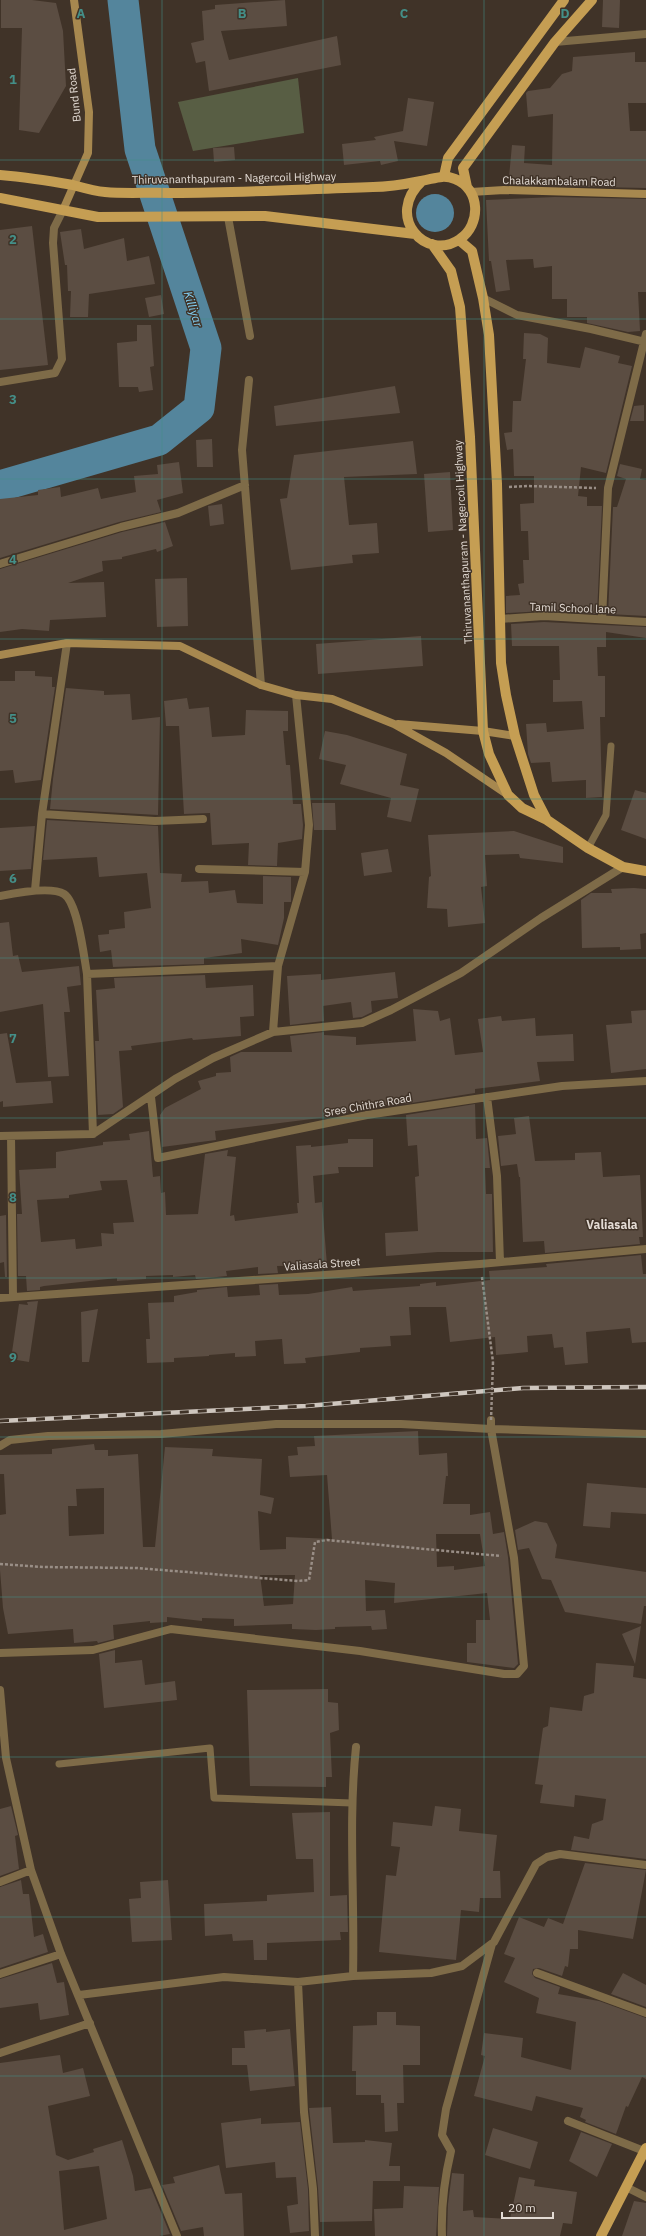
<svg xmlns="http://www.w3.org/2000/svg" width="646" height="2236" font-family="'IBM Plex Sans',sans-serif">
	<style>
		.green { fill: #585e44 }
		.water { fill: #54859c }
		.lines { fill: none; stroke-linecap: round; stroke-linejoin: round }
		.river { stroke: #54859c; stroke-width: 31 }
		.building { fill: #5b4d42; fill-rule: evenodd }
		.path { stroke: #998e86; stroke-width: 2.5; stroke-dasharray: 3 2; stroke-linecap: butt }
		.lane { stroke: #7e6b48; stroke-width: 7 }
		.street { stroke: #7e6b48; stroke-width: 8 }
		.secondary { stroke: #a7884f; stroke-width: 8 }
		.primary { stroke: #c59e53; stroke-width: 10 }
		.rail-casing { stroke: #cec6be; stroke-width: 4.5 }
		.rail { stroke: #403328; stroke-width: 3; stroke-dasharray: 9; stroke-linecap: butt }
		.path-bridge { stroke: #998e86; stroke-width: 2.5; stroke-dasharray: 3 2; stroke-linecap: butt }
		.grid { fill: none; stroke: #448f88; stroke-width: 1; stroke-opacity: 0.55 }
		.labels { text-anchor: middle; stroke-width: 3; stroke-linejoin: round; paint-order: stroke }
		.street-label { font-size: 11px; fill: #e3dbd4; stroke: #403328 }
		.water-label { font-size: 12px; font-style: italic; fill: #82d1f6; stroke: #403328 }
		.neighbourhood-label { font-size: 12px; font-weight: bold; fill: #e3dbd4; stroke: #403328 }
		.grid-label { font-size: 13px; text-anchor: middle; font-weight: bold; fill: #448f88; stroke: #403328; stroke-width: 3; stroke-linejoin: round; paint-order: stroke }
	</style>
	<rect width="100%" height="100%" fill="#403328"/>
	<path class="green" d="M298 78 304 133 193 151 178 102Z"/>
	<path class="water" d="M416 213a19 19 0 1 1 38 0a19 19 0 1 1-38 0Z"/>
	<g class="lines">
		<path class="river" d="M0 486 159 440 199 408 206 348 140 149 123 0"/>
	</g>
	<path class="building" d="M1 0H32L56 3 63 31 66 86 39 133 19 130 22 28H1Z
		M285 0 287 26 221 31 229 60 337 36 341 65 209 91 205 61 196 63 191 43 204 40 202 11 215 9V5Z
		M603 0H620L619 28 602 27Z
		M635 52V62H646V103H628L630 131H646V188L543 186 509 177 512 145 525 146 524 163 552 165 553 114 528 117 526 93 528 91 550 88 562 74 572 71 573 57Z
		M408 98 434 102 427 146 394 141 398 161 381 165 380 161 344 165 342 144 376 140 374 137 403 131Z
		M234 147 235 160 214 162 213 148Z
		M555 197 646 199V292H638L640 331 628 332 587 323V317H567V299H552V266L534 268 533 259 506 260 510 290 496 292 491 261H489L486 200Z
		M32 226 48 365 0 370V230Z
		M81 229 84 249 124 238 127 261 149 256 155 284 89 294 88 317H70L71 291H68L67 265H65L60 232Z
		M161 295 164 314 149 317 145 298Z
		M137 325H151L154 366 150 367 153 390 139 392 138 387H119L117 343 137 341Z
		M524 333 540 334 548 338 547 363 580 368 585 347 620 356 618 363 632 366 606 473 581 467 578 496 587 497V506H602L597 614 544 611 506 613V596L520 595 518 584 524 583 523 560H529L528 531H521L520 504 534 503V476H514L513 449 507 450 504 433 512 432 513 401H521L526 359H523Z
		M395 386 400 413 276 426 274 406Z
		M644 405V421H630L634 406Z
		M212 439 213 467H197L196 440Z
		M413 441 417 474 344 477 349 525 377 523 379 553 352 555 353 563 291 570 280 499 287 498 294 455Z
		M179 462 183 493 157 500 161 512 119 522 0 558V499L38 495V490L60 487 61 497 98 488 101 499 136 492 134 476 158 474 157 465Z
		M620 464 642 469 640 479 646 480V616L608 614 613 507H617L626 479 617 476Z
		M450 472 453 530 428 532 424 474Z
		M222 504 224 524 210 526 208 506Z
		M165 522 173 546 157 552 156 549 122 557V559L102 561 103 571 68 583 104 582 106 617 50 620 49 631 22 629 0 632V569L122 532Z
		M187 578 188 626 157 627 155 579Z
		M544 622 646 627V638L606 632V647H597L598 676H605V717H600L602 797 586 798V780L552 782 550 762 531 763 528 754 526 724 546 723 547 732 584 729 582 701 553 702V680H560L559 646H512L511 624Z
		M421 636 423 666 318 674 316 644Z
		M15 671H35V676L52 677V687H55L41 780 15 783 13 770 0 771V681H15Z
		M66 688 104 691V695L130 694 132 720 160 717 158 815 50 809 53 779Z
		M187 698 189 709 209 707 212 737 245 735 246 710 288 711V731H283L286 765H290L293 804H301L303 825 302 839 278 843 277 866 248 865 249 843 212 845 210 813 184 814 179 726H166L164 701Z
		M325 731 347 735 407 754 400 785 419 789 411 822 387 817 391 798 340 784 346 765 319 759Z
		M635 790 646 793V839L621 830Z
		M312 803H335L336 830H314Z
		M47 820 158 826 160 873 182 874 181 882 208 881 209 893 235 890 237 903 263 904V876L291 877V902H284V918L278 945 241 939 242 953 204 958V964L113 967 111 950 100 952 98 935 109 934V930L125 928 124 912 151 908 147 873 99 877 97 857 43 860Z
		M35 826 31 869 0 871V828Z
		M514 831 563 847V863L520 858 519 854 485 855 487 886 481 887 485 923 448 927 447 909 427 908 429 877 431 876 428 835Z
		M388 849 392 872 364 876 361 853Z
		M634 888 646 889V933L640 934 641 949 620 950V947L582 948 581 900 591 893H612L611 889Z
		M9 922 13 956 18 955 22 972 79 966 81 985 67 987 70 1012H64L69 1076 48 1077 43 1004 0 1012V923Z
		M395 972 398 998 371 1001 372 1012 362 1017 353 1018 351 1002 323 1006 324 1021 290 1025 287 976 321 974V980Z
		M205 975 206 988 253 985 254 1016 240 1017 241 1036 193 1040 192 1038 131 1046 132 1050 119 1051 123 1107 113 1114 98 1115 95 1041H99L96 990 115 988 114 978Z
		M413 1009 438 1011 440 1021 450 1018 455 1055 483 1052 478 1019 501 1016 502 1021 535 1018 536 1036 573 1034 574 1061 537 1062 540 1081 475 1089V1093L405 1104V1102L374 1107 349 1106 348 1113 327 1112 328 1117 215 1131 216 1140 162 1147 160 1115 165 1108 201 1089 198 1081 216 1076V1073L231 1072 230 1057 241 1052H292L290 1036 324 1032V1035L356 1037V1045L416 1041Z
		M646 1010V1069L611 1073 606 1025 632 1023 631 1011Z
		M7 1033 16 1083 51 1081 53 1103 3 1107V1101L0 1102V1034Z
		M475 1104 476 1139 487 1138 490 1168H485L486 1194H492L493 1252H438L386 1256 385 1233 418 1231 415 1177 419 1176 417 1145 408 1146 406 1115Z
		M529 1116 535 1161 575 1160V1153L601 1152 603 1177 640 1175 643 1237H639L640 1244 545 1253 544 1241 523 1242 520 1177H519L517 1164 501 1166 498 1136 516 1134 514 1118Z
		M149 1131 153 1177 160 1176 161 1193 165 1192 166 1215 198 1214 205 1154 228 1150 227 1156 236 1157 230 1216 234 1215 235 1221 298 1213 297 1203H299L296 1146 311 1145V1147L348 1143V1139H373V1167H338L339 1173 313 1176 315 1203 322 1202 327 1265 277 1266 278 1273 258 1274V1267L226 1271 227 1276 196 1279 195 1275 173 1277V1275L146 1276V1279L117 1281V1278L44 1286 40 1287V1290L27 1291 26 1276H18L17 1214H22L19 1170 56 1168V1152L103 1145V1142L130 1140 129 1134ZM127 1180 134 1222 113 1223 114 1234 101 1233 102 1246 76 1249 75 1239 41 1242 37 1200 69 1198V1195L102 1190 100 1181Z
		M6 1215 7 1277H5L4 1262 0 1263V1216Z
		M641 1255 643 1274H646V1342L632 1343 630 1328 586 1332 588 1363 565 1365 563 1347 554 1348 552 1334 527 1336 528 1352 496 1355 495 1337 450 1342 446 1307H409L411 1335 390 1336 391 1346 360 1348V1352L305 1358 306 1363 284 1364 282 1339 255 1341 256 1356 235 1357V1353L209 1355V1356L174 1358V1362L147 1363 146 1339H150L148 1303 174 1302V1296L197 1292V1290L227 1287 228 1297 260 1295 259 1285 278 1284 279 1295 308 1294 352 1287 353 1291 420 1286V1284L436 1282V1286L490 1280 489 1271 547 1267 546 1264Z
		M38 1301 29 1362 11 1359 19 1304 28 1305 27 1302Z
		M98 1309 89 1362H82L81 1312Z
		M418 1431 419 1455 447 1453 448 1476H446L443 1504H470V1515L490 1512 493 1534 504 1532 508 1557 518 1664 514 1668 467 1662V1643H476V1620H490L487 1593 394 1603 395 1583 365 1580 366 1611 385 1610 387 1629 372 1630 371 1626 335 1627V1629L316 1630 292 1629V1624L234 1626V1619L202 1618V1621L167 1617V1622L150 1623V1621L113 1625 114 1639 98 1643 97 1641 74 1643 73 1629 8 1634 3 1608 0 1570V1515L6 1514 4 1474H0V1455L52 1454V1449L94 1444 95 1450H108V1456L138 1454 143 1547H155L165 1447 213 1449 212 1456 262 1459 260 1495 274 1498 271 1514 258 1511 260 1550 286 1549V1537L332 1539 327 1475 290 1477 288 1456 298 1455 297 1447 315 1446 314 1436ZM104 1488V1534L69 1536 68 1506H77L76 1489ZM436 1534H480L485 1566 454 1570V1566L437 1567ZM260 1575H295L293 1604 264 1606Z
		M587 1483 646 1488V1514L611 1512 610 1528 583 1526Z
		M535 1521 547 1523 557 1545 555 1558 646 1572V1606H644L641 1624 565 1612 551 1580 542 1579 529 1548 518 1550 515 1530Z
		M641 1626 635 1664 622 1634Z
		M115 1650V1663L142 1660 145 1685 175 1681 177 1700 104 1708 99 1654Z
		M596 1663 634 1666 633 1677 646 1679V1859L571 1850 574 1836 589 1839 592 1824 603 1820 606 1799 575 1795 574 1807 540 1803 543 1785 535 1784 543 1728 548 1726 550 1707 582 1711 584 1696 594 1693Z
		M328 1689V1702L338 1703 339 1730 330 1733 332 1777H326V1787L250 1786 247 1690Z
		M11 1806 18 1835 15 1836 19 1869 0 1876V1809Z
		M435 1806 461 1809 459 1831 497 1835 493 1871H500L501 1898H480L479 1912 461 1910 456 1960 379 1952 386 1875 396 1876 400 1847 391 1846 393 1822 432 1826Z
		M330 1812V1896L347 1895 348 1932H340L341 1940 267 1943V1960H254L253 1940 233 1941 232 1934 205 1936 204 1904 267 1901V1895L314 1892 313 1859H296L292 1813Z
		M585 1863 646 1870 633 1939 578 1930V1949H570L568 1967 565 1966 562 1976 539 1968 533 1969 532 1974 535 1978 560 1987 558 1994 599 2001 646 2018V2079L642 2077 628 2107 626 2106 616 2134 585 2122 586 2120 580 2117 583 2108 536 2096 532 2111 474 2096 485 2056 481 2055 484 2033 523 2038 521 2057 571 2070 576 2022 536 2013 539 1998 504 1982 515 1958 504 1954 519 1917 544 1927 548 1918 563 1924Z
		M21 1880 23 1894H29L34 1937 43 1934 48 1952 0 1968V1887Z
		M168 1880 172 1940 132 1942 129 1899 141 1898 140 1882Z
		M52 1963 57 1983 64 1982 69 2015 40 2020 38 2003 0 2008V1979Z
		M623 1973 646 1985V2007L611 1994Z
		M377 2012H396V2025L420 2026V2065H403L404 2103H397L398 2131 385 2132 384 2103H381V2095H356V2071H352L353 2026 377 2025Z
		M266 2029V2032L290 2029 295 2086 250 2091 247 2065H232V2048H245L244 2031Z
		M60 2055 63 2073 83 2068 90 2096 48 2106 56 2155 68 2160 94 2152 93 2149 122 2140 133 2176 135 2191 151 2188 170 2234 159 2236H0V2063ZM99 2166 107 2219 64 2230 59 2171Z
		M331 2107 333 2143 365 2142V2140L392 2143 389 2166H400V2181H373L372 2221 320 2222 318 2188 309 2108Z
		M261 2118V2124L300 2122 308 2189 309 2231 290 2233 287 2206 298 2204 296 2177 276 2178 275 2162 226 2168 221 2123Z
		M493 2128 538 2142 530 2169 485 2155Z
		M581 2132 612 2144 597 2177 569 2161Z
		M219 2165 225 2194 242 2193 244 2236H204L203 2227 181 2231 162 2185 175 2183 173 2177Z
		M452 2173 464 2174 463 2211 473 2210 474 2217 510 2219 519 2177 535 2180 534 2186 577 2192 572 2224 563 2223 560 2236H447L448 2204Z
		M404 2186 439 2187 436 2236H375L374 2209 403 2208Z
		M634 2201 646 2203V2236H622Z"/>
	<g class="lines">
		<path class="path" d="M509 487 527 486 596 488
			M482 1277 493 1362
			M0 1564 43 1567 137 1568 298 1581 309 1580 315 1542 327 1540 501 1556"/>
		<path class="lane" d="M588 848 606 815 611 746
			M59 1764 210 1748 214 1798 352 1803"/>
		<path class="street" d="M555 42 646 34
			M228 217 250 336
			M483 298 517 315 591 329 646 342
			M249 380 242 450 261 685
			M0 382 55 373 62 359 53 243 54 228 63 210
			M0 564 121 527 178 513 245 485
			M500 619 544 616 646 622
			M602 619 608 488 646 334
			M42 814 155 821 203 819
			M199 869 305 872
			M35 890 42 814 67 643
			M0 896C15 893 51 886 64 894 78 903 84 957 87 974
			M273 1032 362 1023 391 1010 461 973 541 918 623 867
			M151 1097 158 1158 367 1115 562 1086 646 1081
			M487 1097 497 1176 500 1262
			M93 1134 87 974 278 966
			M0 1136 93 1134 175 1079 213 1058 273 1032 278 966 305 872 309 825 296 695
			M11 1136 13 1296
			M0 1298 480 1264 646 1249
			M0 1446 10 1440 48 1436 161 1434 276 1424H401L491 1429 646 1434
			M0 1653 93 1650 171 1629 360 1651 504 1674H517L524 1666 514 1558 491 1429V1420
			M0 1690 6 1758 31 1870 61 1954 177 2236
			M0 1882 31 1870
			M537 1973 646 2013
			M0 1974 61 1954
			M353 1976C355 1899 348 1823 356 1747
			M298 1982 304 2112 313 2189 315 2236
			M79 1995 224 1977 298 1982 353 1976 431 1973 462 1966 494 1942 536 1864 547 1857 560 1854 646 1865
			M0 2053 90 2023
			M568 2121 644 2151
			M626 2187 646 2197
			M442 2236C441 2207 444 2180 451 2151L442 2135 446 2109 492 1944"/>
		<path class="secondary" d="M471 192 504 190 646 194
			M63 210 88 153 89 112 74 0
			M0 655 67 643 180 646 261 685 296 695 332 699 394 724 446 753 508 795
			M398 724 483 731 515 736"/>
		<path class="primary" d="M0 175C24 177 50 181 73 185 84 188 94 191 105 192 127 194 151 192 173 193 240 193 306 189 373 187 389 187 406 184 421 181 434 179 442 174 455 179 481 189 481 225 460 239 426 263 384 216 422 181
			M444 176 448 158 564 0
			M467 187 463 168 555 42 592 0
			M0 198 98 217 265 216 415 234
			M459 240 472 251 483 298 489 335 497 484 501 663 506 695 515 736 534 795 547 820
			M432 244 451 271 460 307 470 437 483 731 489 754 508 795 522 808 547 820 588 848 623 867 646 871
			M601 2236 646 2148"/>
		<defs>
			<path id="rail" d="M0 1421 306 1406 523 1388 646 1387"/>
		</defs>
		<use href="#rail" class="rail-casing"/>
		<use href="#rail" class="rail"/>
		<path class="path-bridge" d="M491 1420 493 1362"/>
	</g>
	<path class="grid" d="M162 0V2236M323 0V2236M484 0V2236M0 160H646M0 319H646M0 479H646M0 639H646M0 799H646M0 958H646M0 1118H646M0 1278H646M0 1437H646M0 1597H646M0 1757H646M0 1917H646M0 2076H646"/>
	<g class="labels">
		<g class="street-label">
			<text transform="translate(74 95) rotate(-96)" y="4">Bund Road</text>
			<text transform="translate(234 178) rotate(-1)" y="4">Thiruvananthapuram - Nagercoil Highway</text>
			<text transform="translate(559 181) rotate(1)" y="4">Chalakkambalam Road</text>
			<text transform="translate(463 542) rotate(-93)" y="4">Thiruvananthapuram - Nagercoil Highway</text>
			<text transform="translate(573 608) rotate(2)" y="4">Tamil School lane</text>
			<text transform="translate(368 1105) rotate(-10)" y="4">Sree Chithra Road</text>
			<text transform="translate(322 1264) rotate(-4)" y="4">Valiasala Street</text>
		</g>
		<g class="water-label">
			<text transform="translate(193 309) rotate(72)" y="4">Killiyar</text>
		</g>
		<g class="neighbourhood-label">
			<text x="612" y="1229">Valiasala</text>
		</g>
	</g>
	<g class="grid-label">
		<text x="81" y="18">A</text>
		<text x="242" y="18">B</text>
		<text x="404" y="18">C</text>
		<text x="565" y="18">D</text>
		<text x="13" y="84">1</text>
		<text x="13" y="244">2</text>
		<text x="13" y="404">3</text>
		<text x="13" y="564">4</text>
		<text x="13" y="723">5</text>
		<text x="13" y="883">6</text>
		<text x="13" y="1043">7</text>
		<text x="13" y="1202">8</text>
		<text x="13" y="1362">9</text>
	</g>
	<path d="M502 2212v6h51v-6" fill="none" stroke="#e3dbd4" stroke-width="2"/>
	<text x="508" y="2212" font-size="12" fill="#e3dbd4" stroke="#403328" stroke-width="3" paint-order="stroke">20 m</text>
</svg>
